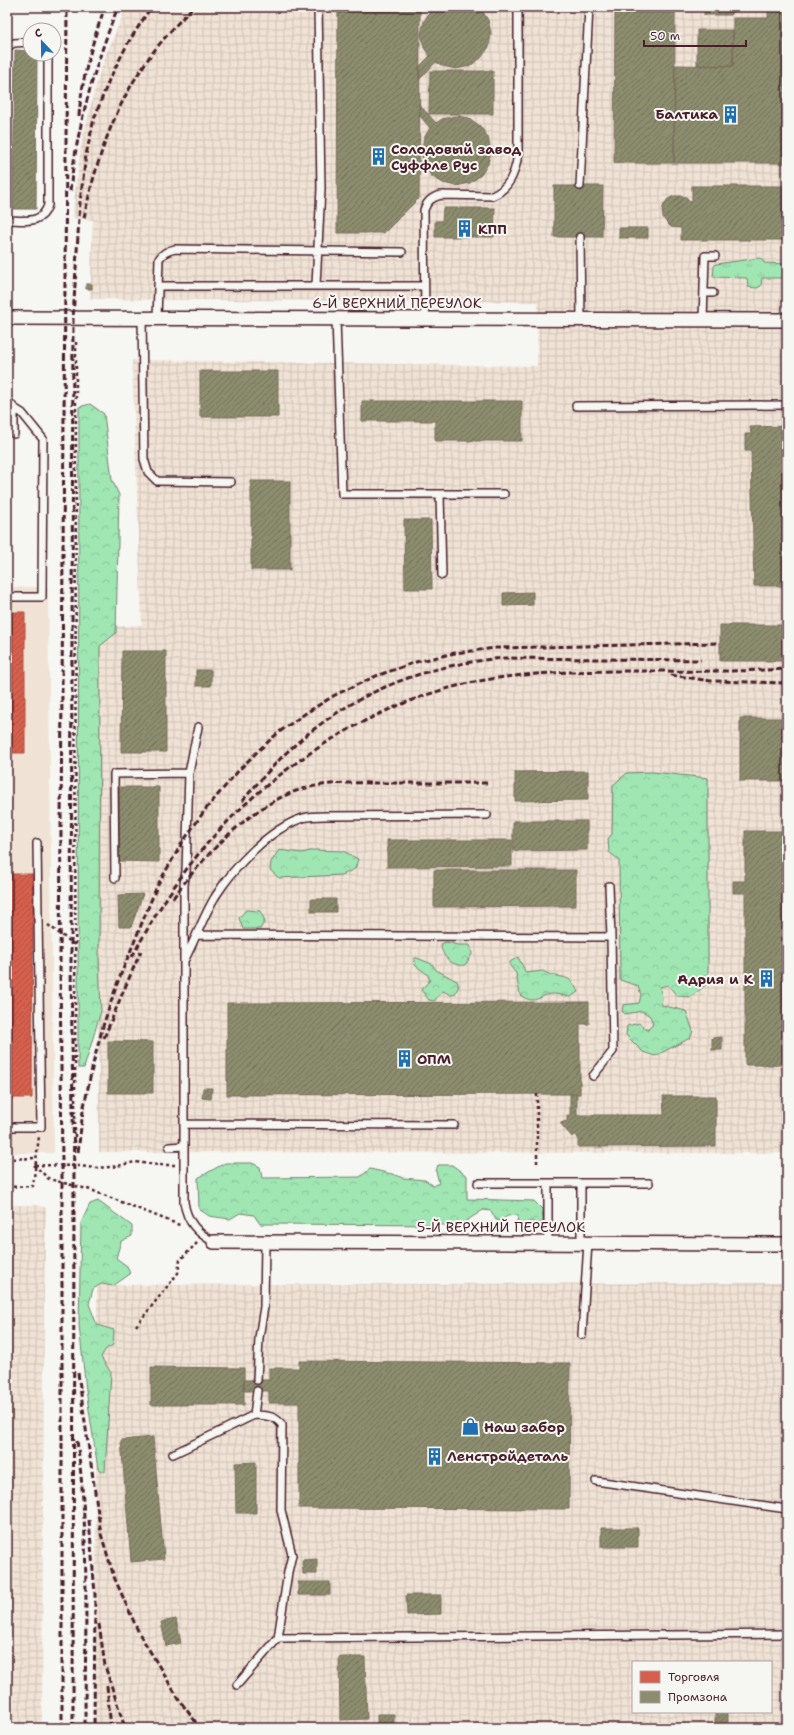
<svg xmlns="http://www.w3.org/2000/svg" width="794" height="1735" font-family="'Shantell Sans',sans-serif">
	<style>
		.built { fill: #f0e3d5 }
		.industrial { fill: url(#industrial-grid); fill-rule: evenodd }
		.grass { fill: url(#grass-tufts); stroke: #74826f }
		.forest { fill: url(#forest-crowns); stroke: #74826f }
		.shops { fill: url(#shops-hatch); stroke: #ac4c43 }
		.industry { fill: url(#industry-hatch); stroke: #786b5a }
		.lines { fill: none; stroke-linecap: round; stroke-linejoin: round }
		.lane-casing { stroke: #4a1f2b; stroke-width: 10 }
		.street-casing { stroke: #4a1f2b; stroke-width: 16 }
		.path { stroke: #4a1f2b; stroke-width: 2.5; stroke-dasharray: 3 3; stroke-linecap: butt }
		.lane { stroke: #f6f6f2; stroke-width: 7 }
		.street { stroke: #f6f6f2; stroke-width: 13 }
		.rail { stroke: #4a1f2b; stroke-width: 3; stroke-dasharray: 6 3; stroke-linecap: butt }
		.labels { text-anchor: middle; stroke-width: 4; stroke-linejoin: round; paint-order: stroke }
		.poi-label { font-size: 14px; font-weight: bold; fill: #4a1f2b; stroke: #f6f6f2; text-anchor: start }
		.street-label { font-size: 14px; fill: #4a1f2b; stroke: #f6f6f2 }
	</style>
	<defs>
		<pattern id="industrial-grid" width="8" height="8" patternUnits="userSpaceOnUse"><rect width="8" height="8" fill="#f0e3d5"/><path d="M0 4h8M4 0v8" fill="none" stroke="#cfc2b7"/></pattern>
		<pattern id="grass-tufts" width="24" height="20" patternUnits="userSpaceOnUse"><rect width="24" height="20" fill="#9fe6b3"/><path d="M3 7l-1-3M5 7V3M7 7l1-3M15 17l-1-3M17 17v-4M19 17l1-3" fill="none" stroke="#8ac59a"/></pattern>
		<pattern id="forest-crowns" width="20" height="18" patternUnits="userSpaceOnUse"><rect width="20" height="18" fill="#9fe6b3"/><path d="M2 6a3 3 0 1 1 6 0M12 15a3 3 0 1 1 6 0" fill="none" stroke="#8ac59a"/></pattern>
		<pattern id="shops-hatch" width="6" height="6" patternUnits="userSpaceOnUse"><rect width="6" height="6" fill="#d6604d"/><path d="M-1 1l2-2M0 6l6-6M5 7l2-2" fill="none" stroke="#b04f40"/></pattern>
		<pattern id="industry-hatch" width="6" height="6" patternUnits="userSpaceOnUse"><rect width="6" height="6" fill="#8c8c6e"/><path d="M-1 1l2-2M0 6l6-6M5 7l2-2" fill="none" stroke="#74725b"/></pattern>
	</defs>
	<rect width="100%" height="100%" fill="#f6f6f2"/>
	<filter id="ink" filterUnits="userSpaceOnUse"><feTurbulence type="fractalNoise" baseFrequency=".025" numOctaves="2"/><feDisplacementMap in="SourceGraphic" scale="8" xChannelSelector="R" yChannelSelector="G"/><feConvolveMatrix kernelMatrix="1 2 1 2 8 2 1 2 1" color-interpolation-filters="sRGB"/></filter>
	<g filter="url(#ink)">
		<path class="built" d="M7 587H48L54 1153H7Z"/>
		<path class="industrial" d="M125 7H787V1153L99 1152 96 628 142 625 132 360 537 366 538 302 90 299 93 220 72 218 81 145 95 88 104 59 126 8Z
			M7 1205H38L46 1208 44 1287 42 1728H7Z
			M787 1283V1728H95L97 1285ZM633 1662H771V1712H633Z"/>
		<path class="grass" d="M759 258 762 259 764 263 787 264V278H762L761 286 757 288 748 287 747 278 713 277 714 266 716 264Z"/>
		<path class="forest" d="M90 404 104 414 112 480 119 495 116 633 100 646 99 960 101 1011 84 1068H78L79 407Z
			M652 772 708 778V983L691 997 677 996 668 985 660 987 662 998 661 1005 686 1011 693 1031 690 1038 655 1056 643 1052 626 1035 627 1026 639 1023 648 1030 653 1024 650 1016 642 1011 625 1014 622 1011 623 1005 639 1003 641 995 638 986 620 980 619 860 609 852 608 839 612 834 613 785 627 773Z
			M279 850 302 853 314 850 343 851 358 859 355 869 341 875 279 878 270 870 271 862Z
			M246 910 260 911 265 921 260 929H243L239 918Z
			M447 942 457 945H470L472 954 465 965C452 967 441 956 441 944Z
			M518 957 526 973 543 971C558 981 569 970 578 992L570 997C565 996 559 994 554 994 540 993 537 1007 520 995L516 973 510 966V962Z
			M414 958H417L432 964 436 970 457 981 459 986 455 994 451 995 443 991 434 1001 429 1000 421 990 430 980 428 975 415 965Z
			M225 1163H252L260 1167 262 1178 360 1177 370 1169 392 1174 403 1178 425 1180 434 1186 439 1183 436 1171 438 1165H452L467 1176V1199L534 1201 542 1209 543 1221 537 1225 531 1221 523 1225 517 1222 518 1215 507 1216 502 1221 496 1220 491 1211 483 1210 460 1225 260 1224 254 1215 240 1213 230 1219 209 1216 199 1209 198 1178Z
			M98 1201 132 1226V1236L121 1241 116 1258 127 1266 130 1274 113 1286 101 1284 93 1289 89 1304 97 1325 114 1330 113 1345 106 1349 101 1357 111 1373 105 1472 98 1469 86 1390 79 1325 81 1223 90 1204Z"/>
		<path class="shops" d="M7 612H25V753H7Z
			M7 874H33L32 1098H7Z"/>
		<path class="industry" d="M338 7H420L419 198 384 233H337Z
			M435 7H478L481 9 488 20 491 33 489 47 481 58 470 66 456 69 443 66 436 62 419 80V67L430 56 424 48 421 34 424 21 431 10Z
			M615 7H675L674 163H614Z
			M704 7H732L731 15H704Z
			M768 7H787V163H674L675 65 733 66V18H768Z
			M697 30H733V66L697 65Z
			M15 50 30 51V54H37L36 209H13Z
			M430 71H493V114H429Z
			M419 104 436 123 442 119 456 116 469 118 480 126 488 137 491 151 488 164 481 175 470 183 456 186 443 183 431 176 424 165 421 151 424 138 430 128 420 116Z
			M554 186H603L602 237H554Z
			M692 186H787V240H681V228L671 227 666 222 663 217 662 211 664 204 668 199 674 196H680L686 197 692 203Z
			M443 208H495L494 237H435V221H442Z
			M619 228H648V238H619Z
			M86 284H92V289H86Z
			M200 371H278V417H200Z
			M362 401H522V441H435V421H362Z
			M787 426V586H754L751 451H745V434H751L750 427Z
			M251 481H290V570H251Z
			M404 520H431L432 589H405Z
			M533 592V605L503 606V593Z
			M720 625H787V661H720Z
			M122 651H166V752H121Z
			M196 670H211V686H196Z
			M740 718H787V781H740Z
			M588 771V800L515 801V772Z
			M119 787H159V862L118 861Z
			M513 821H587V850L513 851Z
			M745 831H787V1065H745V893H733V881H745Z
			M387 840H512V866L387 867Z
			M434 870H576V906L434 907Z
			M143 894 131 927H119L118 895Z
			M311 899H336V912H311Z
			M589 1002V1024H580V1094L227 1095V1003Z
			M722 1037V1050H712V1038Z
			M108 1041 153 1042V1093H108Z
			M203 1088H212L211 1099 202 1098Z
			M570 1094H577V1115H664L663 1096H716V1146L578 1147V1138L575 1134 572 1137 560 1123 567 1121V1115H570Z
			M299 1361 570 1363 569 1509 299 1508V1403H269V1391H244V1380H269V1368H299Z
			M151 1367 244 1368V1405H151Z
			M782 1369H787V1388H782Z
			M153 1437 164 1559 131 1562 121 1440Z
			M256 1462V1513H236L235 1463Z
			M601 1528H638V1547H601Z
			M317 1559V1574H303L302 1560Z
			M298 1582H330V1595H298Z
			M406 1595H441V1614L407 1615Z
			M176 1619 181 1643 166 1646 161 1622Z
			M339 1657H365L367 1719 340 1720Z
			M715 1712H728V1722H715Z
			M377 1714H394V1728H377Z"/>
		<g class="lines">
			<defs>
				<path id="lane" d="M7 47 14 43 30 42
					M580 186 589 7
					M7 220C24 220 42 225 48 205V54
					M580 237 581 320
					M316 285 321 189 318 7
					M158 286H424
					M704 293H713
					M142 318 144 459 148 472 157 481 231 482
					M157 319 159 259C163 253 167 251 175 249L402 252
					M336 319 342 494H504
					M425 319 424 210C427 201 432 197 441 195L492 196C510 189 516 171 518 153V7
					M703 320 705 256H715
					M7 399 14 408 22 413 43 439 42 597H7
					M576 406 787 405
					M14 434V408
					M440 494 442 575
					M198 727 189 773 186 871 184 885V1202C187 1222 197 1233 214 1242
					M115 878 114 774 189 773
					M198 935 611 937 609 886
					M184 961C195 940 203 917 215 897 234 867 269 829 303 818 310 816 318 816 325 816L487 815
					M593 1076 613 1051 611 937
					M185 1124 454 1125
					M7 1127H41L37 843
					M169 1147 184 1146
					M478 1183H649
					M581 1183V1243
					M548 1243V1183
					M582 1335 588 1243
					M257 1380 259 1338 264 1307 265 1243
					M173 1454 254 1415
					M596 1481 787 1509
					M278 1638 787 1634
					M237 1685 278 1638 288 1572 292 1555 281 1510 282 1425C275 1415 265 1416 254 1415L257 1391"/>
				<path id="street" d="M7 318 787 320
					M214 1242 787 1244"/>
			</defs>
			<use href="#lane" class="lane-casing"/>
			<use href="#street" class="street-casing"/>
			<path class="path" d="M48 925 75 945
				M537 1094V1163
				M75 1149 76 340
				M7 1159 36 1158
				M34 1165 49 1179 91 1190 182 1226
				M35 1165 80 1166 94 1168 112 1167 135 1162 158 1165H175
				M7 1187 33 1186 39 1136
				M136 1326 178 1273 180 1260 197 1243"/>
			<use href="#lane" class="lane"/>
			<use href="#street" class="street"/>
			<path class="rail" d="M79 116C82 78 92 42 105 7
				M70 191C77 127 94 67 118 7
				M84 218C95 165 112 113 142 68 156 46 175 26 193 7
				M671 675 711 681 787 683
				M242 801C256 785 270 769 285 754 347 695 420 665 504 658L701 660
				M173 898C202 858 248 808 296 791 325 781 356 783 386 783 420 783 453 783 487 783
				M132 957C155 914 181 872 214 836 284 758 392 692 498 678 573 668 647 672 721 671 743 671 765 670 787 669
				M104 1038 123 992 141 951
				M78 1152 83 1111 93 1064 103 1026 117 984 157 886 182 843 205 810 239 770 258 751 279 732 306 713 335 695 376 676 416 662 455 653 496 648 718 643
				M78 1373 101 1534 114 1577 139 1633 180 1701 200 1728
				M77 1441C90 1536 85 1633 85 1728
				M89 1520 95 1594 94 1728
				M99 1624 105 1666 125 1728
				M107 1686 111 1728
				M62 1728V1165L60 964 67 7
				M73 1728 74 1180 71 965 73 318 80 202 86 155 94 119 109 80 128 43 151 7"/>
		</g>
	</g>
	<defs>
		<symbol id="building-bare" viewBox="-9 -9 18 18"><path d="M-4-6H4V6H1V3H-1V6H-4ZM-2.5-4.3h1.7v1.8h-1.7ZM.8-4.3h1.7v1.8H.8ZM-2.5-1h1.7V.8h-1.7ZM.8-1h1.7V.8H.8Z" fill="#1f6fb2" stroke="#f6f6f2" stroke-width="2.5" paint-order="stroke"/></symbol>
		<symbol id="shop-bare" viewBox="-9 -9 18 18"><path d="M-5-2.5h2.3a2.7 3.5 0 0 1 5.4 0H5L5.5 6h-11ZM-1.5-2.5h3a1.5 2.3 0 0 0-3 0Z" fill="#1f6fb2" stroke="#f6f6f2" stroke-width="2.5" paint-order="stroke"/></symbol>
	</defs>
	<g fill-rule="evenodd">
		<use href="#building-bare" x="718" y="102" width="25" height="25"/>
		<use href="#building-bare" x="366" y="144" width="25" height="25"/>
		<use href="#building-bare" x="452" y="216" width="25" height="25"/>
		<use href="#building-bare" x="754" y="966" width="25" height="25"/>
		<use href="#building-bare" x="392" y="1046" width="25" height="25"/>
		<use href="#shop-bare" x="458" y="1414" width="25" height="25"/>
		<use href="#building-bare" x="422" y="1444" width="25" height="25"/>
	</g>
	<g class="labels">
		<g class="poi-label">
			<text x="718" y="119" text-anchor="end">Балтика</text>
			<text x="391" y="154">Солодовый завод<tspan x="391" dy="16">Суффле Рус</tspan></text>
			<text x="478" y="234">КПП</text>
			<text x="753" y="984" text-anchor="end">Адрия и К</text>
			<text x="417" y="1064">ОПМ</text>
			<text x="484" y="1432">Наш забор</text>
			<text x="447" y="1461">Ленстройдеталь</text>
		</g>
		<g class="street-label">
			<text x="397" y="308">6-Й ВЕРХНИЙ ПЕРЕУЛОК</text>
			<text x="501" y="1232">5-Й ВЕРХНИЙ ПЕРЕУЛОК</text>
		</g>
	</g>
	<rect width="794" height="1735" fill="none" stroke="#f6f6f2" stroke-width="24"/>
	<rect x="12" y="12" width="770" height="1711" fill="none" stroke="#4a1f2b" stroke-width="1.5" filter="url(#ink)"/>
	<rect x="632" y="1661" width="140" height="52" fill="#f6f6f2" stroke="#b1a0a2"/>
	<rect x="640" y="1671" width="20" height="12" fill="#d6604d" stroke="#b1a0a2"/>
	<text x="668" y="1681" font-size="12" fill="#4a1f2b">Торговля</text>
	<rect x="640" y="1691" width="20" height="12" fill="#8c8c6e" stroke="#b1a0a2"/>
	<text x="668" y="1701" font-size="12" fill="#4a1f2b">Промзона</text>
	<g transform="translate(42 42) rotate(338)"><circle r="19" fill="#f6f6f2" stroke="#b1a0a2"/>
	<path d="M0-3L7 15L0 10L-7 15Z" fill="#1f6fb2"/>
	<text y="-6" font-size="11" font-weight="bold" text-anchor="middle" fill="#4a1f2b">С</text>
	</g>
	<path d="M644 40v6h102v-6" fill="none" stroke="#4a1f2b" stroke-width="2"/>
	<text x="650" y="40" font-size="12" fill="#4a1f2b" stroke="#f6f6f2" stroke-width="3" paint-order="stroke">50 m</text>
</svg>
